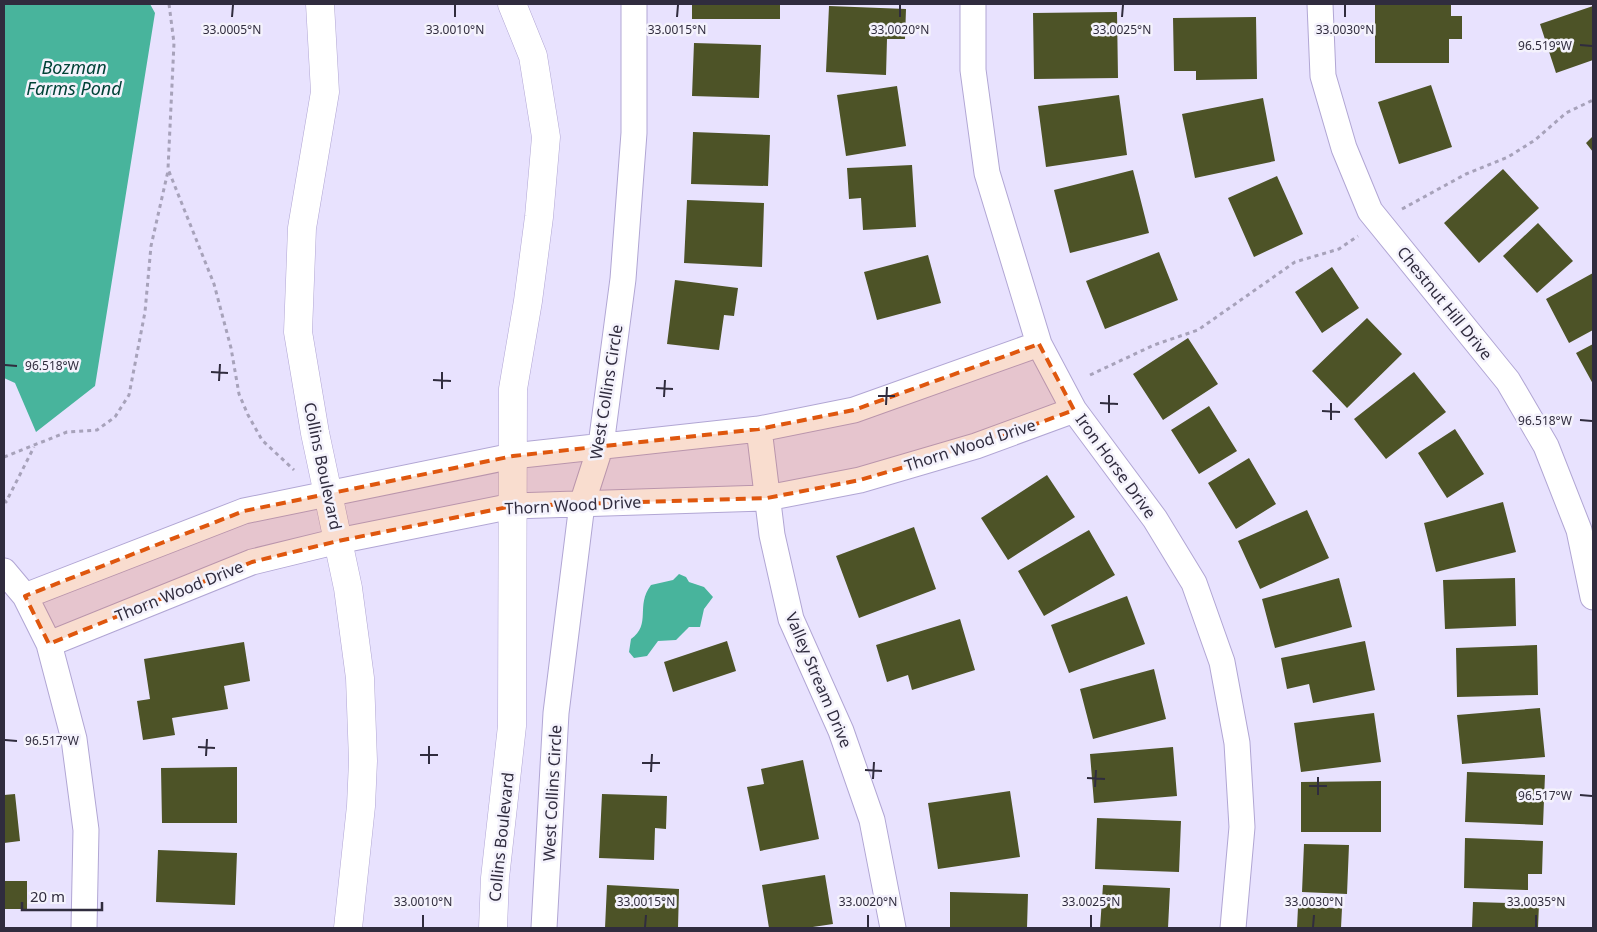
<svg xmlns="http://www.w3.org/2000/svg" width="1597" height="932" font-family="'Noto Sans',sans-serif">
	<style>
		.water { fill: #48b49c }
		.building { fill: #4d5327 }
		.lines { fill: none; stroke-linecap: round; stroke-linejoin: round }
		.street-casing { stroke: #b1a6d4; stroke-width: 27 }
		.secondary-casing { stroke: #b1a6d4; stroke-width: 29 }
		.path { stroke: #a7a2ba; stroke-width: 3; stroke-dasharray: 4 4; stroke-linecap: butt }
		.street { stroke: #fff; stroke-width: 25 }
		.secondary { stroke: #fff; stroke-width: 28 }
		.marked { fill: #df570e; fill-opacity: 0.2; stroke: #df570e; stroke-width: 4; stroke-dasharray: 10 6; stroke-linejoin: round }
		.ticks { fill: none; stroke: #302c3e; stroke-width: 2 }
		.labels { text-anchor: middle; stroke-width: 5; stroke-linejoin: round; paint-order: stroke }
		.street-label { font-size: 16px; fill: #302c3e; stroke: #f4f2fc }
		.water-label { font-size: 18px; font-style: italic; fill: #004337; stroke: #f4f2fc }
		.ticks-label { font-size: 12px; text-anchor: middle; fill: #302c3e; stroke: #f4f2fc; stroke-width: 5; stroke-linejoin: round; paint-order: stroke }
	</style>
	<rect width="100%" height="100%" fill="#e8e2fe"/>
	<path class="water" d="M4 4H150L155 13 95 386 36 432 15 383 4 378Z
		M679 574 686 577 689 582 704 587 713 597 704 609 700 627H689L676 640 658 641 647 656 634 658 629 652 631 639C652 624 635 606 651 585L673 580Z"/>
	<path class="building" d="M692 4H780V19H692Z
		M1375 4H1451V16H1462V39H1449V63H1375Z
		M829 6 906 9 905 39H887L886 75 826 72Z
		M1593 6V60L1556 73 1540 24Z
		M1117 12 1118 78 1034 79 1033 13Z
		M1256 17 1257 79 1196 80V71H1174L1173 18Z
		M694 43 761 45 759 98 692 96Z
		M1431 85 1452 147 1399 164 1378 102Z
		M897 86 906 146 846 156 837 95Z
		M1119 95 1127 155 1046 167 1038 106Z
		M1263 98 1275 161 1195 178 1182 114Z
		M693 132 770 135 768 186 691 184Z
		M1593 136V152L1586 143Z
		M912 165 916 227 863 230 861 198 849 199 847 168Z
		M1503 169 1539 208 1479 263 1444 223Z
		M1133 170 1149 233 1070 253 1054 190Z
		M1277 176 1303 234 1254 257 1228 198Z
		M687 200 764 203 762 267 684 263Z
		M1538 223 1573 261 1537 293 1503 256Z
		M1159 252 1178 300 1105 329 1086 281Z
		M928 255 941 303 877 320 864 272Z
		M1332 267 1359 308 1322 333 1295 292Z
		M1593 273V330L1569 343 1546 299Z
		M675 280 738 288 734 316 724 315 719 350 667 344Z
		M1367 318 1402 354 1347 408 1312 371Z
		M1188 338 1218 384 1163 420 1133 374Z
		M1593 344V384L1576 353Z
		M1414 372 1446 412 1386 459 1354 419Z
		M1209 406 1237 451 1199 474 1171 430Z
		M1455 429 1484 474 1447 498 1418 453Z
		M1249 458 1276 504 1236 529 1208 483Z
		M1047 475 1075 517 1008 560 981 518Z
		M1503 502 1516 552 1436 572 1424 523Z
		M1307 510 1329 558 1260 589 1238 541Z
		M914 527 936 589 859 618 836 556Z
		M1089 530 1115 575 1044 616 1018 571Z
		M1339 578 1352 627 1275 648 1262 599Z
		M1515 578 1516 626 1445 629 1443 580Z
		M1127 596 1145 644 1069 673 1051 625Z
		M960 619 975 670 912 690 908 675 887 682 876 645Z
		M727 641 736 671 673 692 664 662Z
		M1365 641 1375 690 1313 703 1309 684 1287 689 1281 658Z
		M244 642 250 681 224 686 228 709 172 718 175 735 143 740 137 701 150 699 144 659Z
		M1537 645 1538 695 1457 697 1456 648Z
		M1154 669 1166 719 1093 739 1080 689Z
		M1540 708 1545 757 1462 764 1457 715Z
		M1374 713 1381 762 1301 772 1294 723Z
		M1173 747 1177 796 1094 803 1090 754Z
		M803 760 819 839 760 851 747 787 764 784 761 769Z
		M237 767V823H162L161 768Z
		M1467 772 1545 775 1543 825 1465 822Z
		M1381 781V832H1301V782Z
		M1010 791 1020 857 938 869 928 803Z
		M15 794 20 841 4 843V795Z
		M602 794 667 796 666 829 655 828 654 860 599 858Z
		M1097 818 1181 821 1179 872 1095 869Z
		M1465 838 1543 841 1542 874H1528V890L1464 888Z
		M1304 844 1349 845 1347 894 1302 892Z
		M158 850 237 853 235 905 156 902Z
		M825 875 833 924 806 928H769L762 885Z
		M4 881H27V909H4Z
		M607 885 679 889 678 928H605Z
		M1103 885 1170 888 1168 928H1100Z
		M950 892 1028 894 1027 928H950Z
		M1473 902 1539 904 1538 928H1472Z
		M1298 907 1342 908 1341 928H1297Z"/>
	<g class="lines">
		<defs>
			<path id="street" d="M973 4V70L987 173 1039 344 1074 410 1155 519 1194 583 1222 662 1237 743 1242 827 1233 928
				M1320 4 1323 76 1344 148 1370 211 1508 381 1546 446 1579 530 1593 597
				M759 429 772 535 791 619 841 731 872 820 893 928
				M4 571 25 596 49 644 74 739 86 830 84 928
				M25 596 244 511 513 456 759 429 854 410 1039 344
				M49 644 252 562 338 541 513 506 767 498 860 480 976 446 1074 410
				M544 928 556 713 582 504 601 445 623 279 634 133V4"/>
			<path id="secondary" d="M320 4 325 92 302 228 298 332 315 433 348 588 360 678 363 761 361 806 348 928
				M493 928 495 878 512 726 513 389 528 301 539 217 546 137 533 56 512 4"/>
		</defs>
		<use href="#street" class="street-casing"/>
		<use href="#secondary" class="secondary-casing"/>
		<path class="path" d="M169 4 174 43 168 169 214 284 231 348 239 394 248 415 262 440 294 470
			M1402 209 1466 174 1508 157 1535 140 1566 113 1593 100
			M1090 375 1154 345 1198 330 1295 262 1339 249 1358 236
			M4 457 67 432 97 430 115 417 129 395 145 312 151 246 168 171
			M4 500 6 502 34 447"/>
		<use href="#street" class="street"/>
		<use href="#secondary" class="secondary"/>
	</g>
	<path class="marked" d="M1039 344 1074 410 976 446 860 480 767 498 513 506 338 541 252 562 49 644 25 596 244 511 513 456 759 429 854 410Z"/>
	<path class="ticks" d="M232 17 233 5M455 17V5M677 17 678 5M900 17V5M1122 17 1123 5M1345 17V5M1580 45 1592 46M5 365 17 366M211 372 228 373M433 380 451 381M219 381 220 364M656 388 673 389M442 389V372M878 396H895M664 397 665 380M1100 403 1118 404M886 405 887 387M1322 411 1340 412M1109 413V395M1331 420V403M1580 420 1592 421M5 740 17 741M198 747 215 748M420 755H438M206 756 207 739M642 763H660M429 764V746M865 770 882 771M651 772 652 754M1087 778 1105 779M873 779 874 762M1309 786H1327M1095 787 1096 770M1318 795V777M1580 795 1592 796M423 927V915M645 927 646 915M868 927V915M1091 927V915M1313 927 1314 915M1536 927V915"/>
	<g class="labels">
		<g class="street-label">
			<text transform="translate(1445 303) rotate(51)" y="6">Chestnut Hill Drive</text>
			<text transform="translate(606 392) rotate(-81)" y="6">West Collins Circle</text>
			<text transform="translate(970 445) rotate(-18)" y="6">Thorn Wood Drive</text>
			<text transform="translate(323 466) rotate(78)" y="6">Collins Boulevard</text>
			<text transform="translate(1116 466) rotate(54)" y="6">Iron Horse Drive</text>
			<text transform="translate(573 505) rotate(-3)" y="6">Thorn Wood Drive</text>
			<text transform="translate(179 591) rotate(-22)" y="6">Thorn Wood Drive</text>
			<text transform="translate(819 680) rotate(67)" y="6">Valley Stream Drive</text>
			<text transform="translate(552 793) rotate(-87)" y="6">West Collins Circle</text>
			<text transform="translate(501 837) rotate(-84)" y="6">Collins Boulevard</text>
		</g>
		<g class="water-label">
			<text x="74" y="74">Bozman<tspan x="74" dy="21">Farms Pond</tspan></text>
		</g>
	</g>
	<g class="ticks-label">
		<text x="232" y="34">33.0005°N</text>
		<text x="455" y="34">33.0010°N</text>
		<text x="677" y="34">33.0015°N</text>
		<text x="900" y="34">33.0020°N</text>
		<text x="1122" y="34">33.0025°N</text>
		<text x="1345" y="34">33.0030°N</text>
		<text x="1545" y="50">96.519°W</text>
		<text x="52" y="370">96.518°W</text>
		<text x="1545" y="425">96.518°W</text>
		<text x="52" y="745">96.517°W</text>
		<text x="1545" y="800">96.517°W</text>
		<text x="423" y="906">33.0010°N</text>
		<text x="646" y="906">33.0015°N</text>
		<text x="868" y="906">33.0020°N</text>
		<text x="1091" y="906">33.0025°N</text>
		<text x="1314" y="906">33.0030°N</text>
		<text x="1536" y="906">33.0035°N</text>
	</g>
	<rect width="1597" height="932" fill="none" stroke="#302c3e" stroke-width="10"/>
	<path d="M22 902v8h80v-8" fill="none" stroke="#302c3e" stroke-width="2.5"/>
	<text x="30" y="902" font-size="15" fill="#302c3e" stroke="#f4f2fc" stroke-width="4" paint-order="stroke">20 m</text>
</svg>
